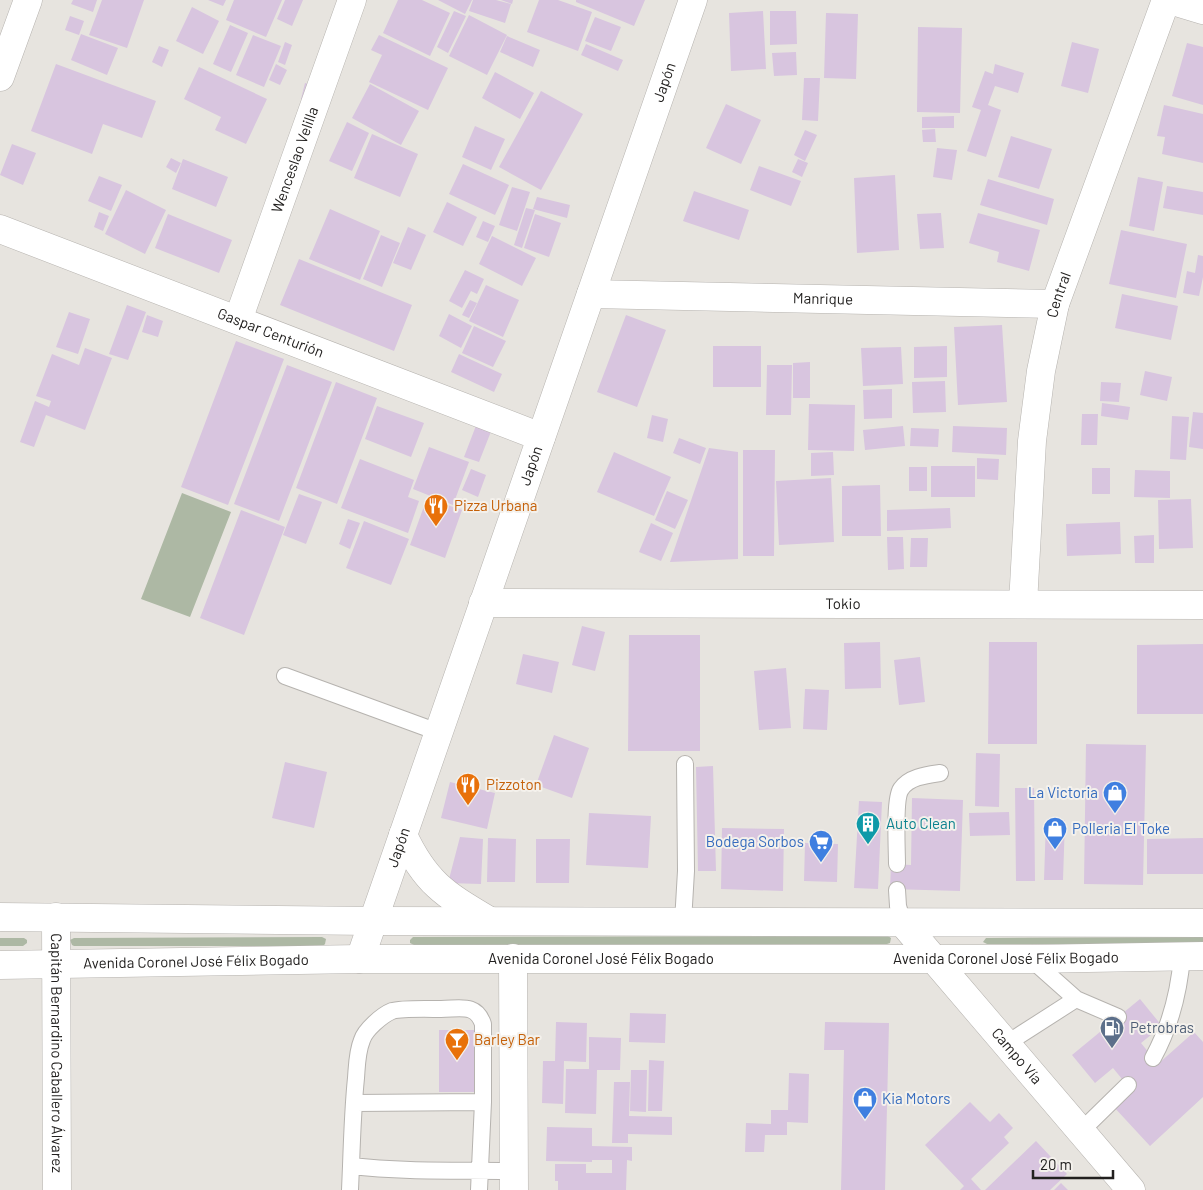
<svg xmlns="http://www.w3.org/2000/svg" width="1203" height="1190" font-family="Barlow,sans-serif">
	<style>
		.green { fill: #adb8a4 }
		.building { fill: #d8c5df }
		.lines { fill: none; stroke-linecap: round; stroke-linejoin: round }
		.service-casing { stroke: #b6b3af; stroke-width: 18 }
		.minor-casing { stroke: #b6b3af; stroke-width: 29 }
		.tertiary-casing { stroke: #b6b3af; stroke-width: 29 }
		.primary-casing { stroke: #b6b3af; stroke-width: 29 }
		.service { stroke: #fff; stroke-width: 16 }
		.minor { stroke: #fff; stroke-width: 28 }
		.tertiary { stroke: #fff; stroke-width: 28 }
		.primary { stroke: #fff; stroke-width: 28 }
		.labels { text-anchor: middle; stroke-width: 4; stroke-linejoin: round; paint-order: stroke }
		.street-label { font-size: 15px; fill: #22201f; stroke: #f4f1ec }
		.food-label { font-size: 15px; fill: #c56008; stroke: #f4f1ec; text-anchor: start }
		.shop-label { font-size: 15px; fill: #366cbe; stroke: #f4f1ec; text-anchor: end }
		.culture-label { font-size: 15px; fill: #0d838f; stroke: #f4f1ec; text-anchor: start }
		.service-label { font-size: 15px; fill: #4e5e75; stroke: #f4f1ec; text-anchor: start }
	</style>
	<rect width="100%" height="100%" fill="#e7e4df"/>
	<path class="green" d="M182 493 231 512 190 617 141 599Z
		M888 936 891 938 890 943 887 944 414 945 410 943V940L413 937Z
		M322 937 326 939 325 944 323 946H74L72 945 70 940 74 938Z
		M1203 937V944H987L983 942 986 938Z
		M0 938H24L27 940V943L23 946H0Z"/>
	<path class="building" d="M73 0H97L93 12 71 4Z
		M102 0H144L127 48 89 35Z
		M208 0H226L223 6Z
		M234 0H282L266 37 226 20Z
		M285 0H303L292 26 277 19Z
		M398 0H422L450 13 430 56 383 33Z
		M438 0H472L465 14Z
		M473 0H496L511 4 505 23 469 11Z
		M501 0H513L512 4Z
		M539 0H558L592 12 578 51 527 32Z
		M576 0H645L634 26 576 2Z
		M192 7 219 21 203 54 176 41Z
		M454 11 466 16 448 53 437 47Z
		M763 11 766 69 731 71 729 13Z
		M770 11H796L797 44 770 45Z
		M826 13 858 14 856 79 824 78Z
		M469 15 507 35 487 75 449 56Z
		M70 16 84 21 79 35 65 30Z
		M595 17 621 27 611 51 585 41Z
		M230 25 248 33 231 72 213 64Z
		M918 27 962 28 960 113 917 112Z
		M81 34 118 48 107 75 71 60Z
		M253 35 281 46 264 87 236 75Z
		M379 35 448 68 428 110 369 82 382 55 371 50Z
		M507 36 540 50 533 67 500 52Z
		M285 42 292 45 285 65 278 62Z
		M1072 42 1099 49 1088 93 1061 86Z
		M1187 43 1203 47V105L1172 96Z
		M586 44 623 60 618 71 581 55Z
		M159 46 169 50 162 67 152 62Z
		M796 52 797 75 774 76 772 53Z
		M56 64 156 101 142 138 103 124 92 154 31 131Z
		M276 64 287 70 280 85 269 80Z
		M995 64 1024 73 1018 93 995 86 988 105 1001 110 986 157 967 151 981 110 972 107 985 71 993 74Z
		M199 67 267 99 246 144 215 130 221 117 184 99Z
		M495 72 534 93 520 119 482 98Z
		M804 78H820L818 121 802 120Z
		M305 83 312 85 309 101 301 99Z
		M370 84 419 111 401 145 352 118Z
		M541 91 583 114 541 190 499 167Z
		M726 104 761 120 741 164 706 148Z
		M1164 105 1203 114V163L1162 154 1165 137 1157 136Z
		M954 116V128H922V117Z
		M347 122 369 133 352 171 329 161Z
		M475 126 505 139 491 170 462 157Z
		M935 129 936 142H923L922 130Z
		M805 130 817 135 805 161 794 155Z
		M372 134 418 154 400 197 354 178Z
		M1011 136 1052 149 1039 189 998 177Z
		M12 144 36 153 23 185 0 175Z
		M937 148 957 150 952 180 933 177Z
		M171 158 181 163 176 173 166 167Z
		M183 159 228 177 216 207 172 189Z
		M798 159 808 163 802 177 792 172Z
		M463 164 509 185 495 215 449 194Z
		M759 166 801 181 791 206 750 190Z
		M895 175 899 250 857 253 854 178Z
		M99 176 122 185 111 211 88 201Z
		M1138 177 1163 182 1154 231 1129 226Z
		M988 179 1054 199 1047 225 980 205Z
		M1167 186 1203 192V215L1163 208Z
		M512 187 530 192 517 231 499 225Z
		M126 190 166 210 145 254 105 234Z
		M694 191 749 210 739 240 683 221Z
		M537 197 570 205 567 218 533 209Z
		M447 202 477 217 463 246 433 232Z
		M526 208 535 210 522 248 514 245Z
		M330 209 380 231 360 280 309 259Z
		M99 212 109 216 103 231 94 227Z
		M941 213 944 248 920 249 917 214Z
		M978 213 1040 230 1029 271 997 262 999 252 969 243Z
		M168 214 232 240 219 273 155 248Z
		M535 214 561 223 549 257 524 248Z
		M483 221 495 226 488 242 476 237Z
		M408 227 426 235 411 270 393 263Z
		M1121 230 1187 244 1176 298 1109 284Z
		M381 235 400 243 382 287 363 279Z
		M492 236 536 258 522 286 479 264Z
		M1198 255 1203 256V277L1199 296 1183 293 1187 271 1195 273Z
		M299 259 412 305 394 351 280 305Z
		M465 270 484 279 477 294 471 291 462 308 449 301Z
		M486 285 519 300 503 337 469 321Z
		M1122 294 1178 306 1171 340 1115 328Z
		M470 300 477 303 469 318 462 315Z
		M127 305 146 312 128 360 109 354Z
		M69 312 90 319 78 354 56 347Z
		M449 314 472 326 461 348 439 336Z
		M147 315 163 321 158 337 142 332Z
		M626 315 666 330 637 407 597 392Z
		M1002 325 1007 402 958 405 954 327Z
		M474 326 506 341 493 367 462 353Z
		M236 341 284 359 228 505 181 487Z
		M713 346H761V387H713Z
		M947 346V377L914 378V347Z
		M901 347 903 384 863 386 861 348Z
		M85 348 112 358 85 430 46 415 34 447 20 442 35 401 49 407 51 401 36 396 52 354 79 365Z
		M459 354 502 374 494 392 451 372Z
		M810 362V398H793V363Z
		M287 365 332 382 279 521 234 504Z
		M767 365H792L791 415H766Z
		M1145 371 1172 377 1167 401 1140 395Z
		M945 381 946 412 913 413 912 382Z
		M336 382 377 398 337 504 296 488Z
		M1101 382 1121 383 1119 402 1100 401Z
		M892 389V418L864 419 863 390Z
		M1102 403 1130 407 1128 420 1101 416Z
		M809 404 855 405 854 451 808 450Z
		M377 406 424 423 411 457 365 439Z
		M1193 412 1203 413V449L1189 447Z
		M1082 414H1098L1097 445H1081Z
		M652 415 668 419 663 442 647 438Z
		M1172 416 1189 417 1186 460 1170 459Z
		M477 423 492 429 479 462 464 457Z
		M903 426 905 446 865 450 863 430Z
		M953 426 1007 428 1006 455 952 452Z
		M911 428 939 429 938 447 910 446Z
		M679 438 706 448 700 464 673 453Z
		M429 447 469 462 453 505 413 489Z
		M709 448 738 452V559L670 562Z
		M743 450H775L774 556H743Z
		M614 452 671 477 654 516 597 492Z
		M833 452 834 475 811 476V453Z
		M977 458 999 459 998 480 977 479Z
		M360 459 414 480 408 497 419 501 408 533 341 508Z
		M931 466H975V497H931Z
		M909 467H927V491H909Z
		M1092 468H1110V494H1092Z
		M471 469 486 475 478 497 462 490Z
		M1135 470 1170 471V498L1134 497Z
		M831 478 834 542 779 545 776 481Z
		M880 485 881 536H842V486Z
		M667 491 688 500 675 529 655 520Z
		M299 494 322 502 306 544 283 535Z
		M427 498 462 510 445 558 410 545Z
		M1191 499 1193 548 1159 549 1158 500Z
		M950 508 951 528 887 531V510Z
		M241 510 285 527 244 635 200 618Z
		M348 519 360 523 350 549 339 544Z
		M364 521 409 539 391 585 346 568Z
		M1120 522 1121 554 1067 556 1066 524Z
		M651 523 673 533 661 561 639 552Z
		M1154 535V563H1135L1134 536Z
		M887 537H903L904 569 888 570Z
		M911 538H928L927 567H910Z
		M582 626 605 632 595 671 572 665Z
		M629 635H700V751H628Z
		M880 642 881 688 845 689 844 643Z
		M989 642H1037V744H988Z
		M1203 644V714H1137V645Z
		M523 654 559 662 552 693 516 684Z
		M920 657 925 702 899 705 894 660Z
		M786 668 791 728 759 730 754 671Z
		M805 689 829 690 827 730 803 729Z
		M554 735 589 748 572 798 536 785Z
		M1086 744 1146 745 1143 885 1084 884Z
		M976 753 1000 754 999 807 975 806Z
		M285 762 327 772 314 828 272 818Z
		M713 766 716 871H698L696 767Z
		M450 782 495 793 487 829 441 818Z
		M1015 788H1034L1035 881H1016Z
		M912 798 963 800 960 891 890 889 891 864 911 865Z
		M859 801 882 802 878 889 854 888Z
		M1009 812 1010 835 970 836 969 813Z
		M589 813 651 816 648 868 586 865Z
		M1046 820H1065L1063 880H1044Z
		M722 828 784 829 783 891 721 889Z
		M460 837 483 839 481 884 448 883Z
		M488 838 516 839 515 882H487Z
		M1203 838V874H1147V839Z
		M536 839H570L569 883H536Z
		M805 843 838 844 837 882 804 881Z
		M1140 999 1162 1026 1141 1043 1158 1064 1194 1032 1203 1042V1097L1150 1146 1113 1106 1131 1090 1113 1068 1095 1083 1072 1055Z
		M630 1013 666 1014 665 1043 629 1042Z
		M556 1022 587 1023 586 1062 564 1061 563 1104 542 1103 543 1061H555Z
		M825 1022 889 1023 885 1190H841L844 1050H824Z
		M439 1030H476L475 1092H439Z
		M589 1037 621 1038 620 1070H597L596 1114 565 1113 566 1069H589Z
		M649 1060 664 1061 662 1111H648Z
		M631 1070H647L646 1112 630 1111Z
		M789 1073 809 1074 808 1123 787 1122V1135H765L764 1152H745L746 1123 771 1124V1110H788Z
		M614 1082H630L629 1116 672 1117V1135L628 1134V1143H612Z
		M970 1102 990 1122 999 1113 1013 1128 1004 1137 1009 1143 971 1179 981 1190H960L964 1186 925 1145Z
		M547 1127 592 1128V1146L632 1147V1161L627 1160 626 1190H558V1181H555V1164H586V1173H612V1160H592V1162L546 1161Z
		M1036 1141 1067 1174 1050 1190H985Z
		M1061 1183 1068 1190H1054Z"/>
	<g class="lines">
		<defs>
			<path id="service" d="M285 676 438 732
				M897 864C897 850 894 799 901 789 909 777 926 775 940 773
				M897 890 898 906 903 923
				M683 922 686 871 685 764
				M1031 959 1076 999 1118 1017
				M1006 1044 1076 999
				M1153 1058C1171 1025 1179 993 1182 956
				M354 1103 483 1102
				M1081 1131 1128 1085
				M350 1190 351 1166
				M479 1190 483 1102V1024C476 1003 460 1009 441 1009 429 1009 402 1008 392 1011 382 1015 365 1030 362 1040 357 1052 357 1065 356 1078 353 1107 352 1137 351 1166 405 1172 460 1170 514 1171"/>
			<g id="minor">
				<path d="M1170 0 1203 10"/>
				<path d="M0 77 28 0"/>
				<path id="s1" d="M0 229 541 437"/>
				<path id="s2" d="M591 294 1055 304"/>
				<path id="s3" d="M238 320 352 0"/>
				<path id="s4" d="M483 603 1203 605"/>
				<path id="s5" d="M1023 604 1032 441 1041 371 1055 304 1166 0"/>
				<path id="s6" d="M56 917 57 1190"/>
			</g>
			<g id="tertiary">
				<path id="s7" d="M903 923 1131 1190"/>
				<path d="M513 958 514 1190"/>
				<path id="s8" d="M360 959 693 0"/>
			</g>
			<g id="primary">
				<path d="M403 835C425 882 444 894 488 920"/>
				<path d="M0 917 373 921 1203 923"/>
				<path id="s9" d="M0 965 360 959H1031L1203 956"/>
			</g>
		</defs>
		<use href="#service" class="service-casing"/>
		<use href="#minor" class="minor-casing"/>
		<use href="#tertiary" class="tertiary-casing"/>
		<use href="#primary" class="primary-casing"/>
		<use href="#service" class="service"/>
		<use href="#minor" class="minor"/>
		<use href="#tertiary" class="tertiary"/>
		<use href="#primary" class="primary"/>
	</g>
	<defs>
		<symbol id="restaurant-pin" viewBox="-11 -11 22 30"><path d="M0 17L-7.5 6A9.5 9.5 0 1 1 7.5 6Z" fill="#e8710a" stroke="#f4f1ec"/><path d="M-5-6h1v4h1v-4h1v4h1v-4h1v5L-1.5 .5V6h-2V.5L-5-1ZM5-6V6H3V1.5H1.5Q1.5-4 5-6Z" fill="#fff"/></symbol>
		<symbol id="shop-pin" viewBox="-11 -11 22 30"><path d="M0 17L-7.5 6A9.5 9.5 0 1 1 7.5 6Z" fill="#3f7fe0" stroke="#f4f1ec"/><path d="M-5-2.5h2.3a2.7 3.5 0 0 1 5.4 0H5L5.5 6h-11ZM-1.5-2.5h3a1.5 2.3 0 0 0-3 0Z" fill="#fff"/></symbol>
		<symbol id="building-pin" viewBox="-11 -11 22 30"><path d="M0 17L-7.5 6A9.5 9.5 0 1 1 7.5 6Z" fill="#0f9aa8" stroke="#f4f1ec"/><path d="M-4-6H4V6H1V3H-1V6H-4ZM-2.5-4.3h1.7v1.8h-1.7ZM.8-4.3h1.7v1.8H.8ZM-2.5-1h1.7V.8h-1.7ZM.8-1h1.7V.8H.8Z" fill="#fff"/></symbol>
		<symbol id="supermarket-pin" viewBox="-11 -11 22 30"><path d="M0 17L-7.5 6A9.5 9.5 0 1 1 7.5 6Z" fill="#3f7fe0" stroke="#f4f1ec"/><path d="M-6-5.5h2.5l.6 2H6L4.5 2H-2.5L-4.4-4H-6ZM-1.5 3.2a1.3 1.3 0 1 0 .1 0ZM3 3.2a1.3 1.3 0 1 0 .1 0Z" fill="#fff"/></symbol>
		<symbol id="fuel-pin" viewBox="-11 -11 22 30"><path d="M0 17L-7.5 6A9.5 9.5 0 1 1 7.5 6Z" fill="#5c6f8a" stroke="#f4f1ec"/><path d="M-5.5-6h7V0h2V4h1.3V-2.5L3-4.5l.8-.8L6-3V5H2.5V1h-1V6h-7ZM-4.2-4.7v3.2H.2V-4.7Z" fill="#fff"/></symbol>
		<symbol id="bar-pin" viewBox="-11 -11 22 30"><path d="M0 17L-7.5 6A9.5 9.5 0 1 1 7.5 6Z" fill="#e8710a" stroke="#f4f1ec"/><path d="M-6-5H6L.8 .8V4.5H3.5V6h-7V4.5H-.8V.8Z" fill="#fff"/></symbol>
	</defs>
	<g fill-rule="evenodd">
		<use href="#restaurant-pin" x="422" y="492" width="28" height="38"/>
		<use href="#restaurant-pin" x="454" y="771" width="28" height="38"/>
		<use href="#shop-pin" x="1101" y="779" width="28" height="38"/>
		<use href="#building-pin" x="854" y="810" width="28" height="38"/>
		<use href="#shop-pin" x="1041" y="815" width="28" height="38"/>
		<use href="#supermarket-pin" x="807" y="828" width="28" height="38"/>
		<use href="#fuel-pin" x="1098" y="1014" width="28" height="38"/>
		<use href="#bar-pin" x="443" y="1026" width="28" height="38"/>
		<use href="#shop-pin" x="851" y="1085" width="28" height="38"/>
	</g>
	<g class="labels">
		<g class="street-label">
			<text dy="5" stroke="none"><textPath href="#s8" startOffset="928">Japón</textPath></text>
			<text dy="5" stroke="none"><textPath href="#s3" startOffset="170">Wenceslao Velilla</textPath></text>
			<text dy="5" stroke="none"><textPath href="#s5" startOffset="312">Central</textPath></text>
			<text dy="5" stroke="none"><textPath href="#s2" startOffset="232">Manrique</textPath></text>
			<text dy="5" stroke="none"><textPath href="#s1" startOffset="290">Gaspar Centurión</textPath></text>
			<text dy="5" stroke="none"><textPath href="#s8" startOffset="522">Japón</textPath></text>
			<text dy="5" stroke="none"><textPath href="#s4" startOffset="360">Tokio</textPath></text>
			<text dy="5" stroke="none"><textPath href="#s8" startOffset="118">Japón</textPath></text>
			<text dy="5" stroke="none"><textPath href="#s9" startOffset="601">Avenida Coronel José Félix Bogado</textPath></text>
			<text dy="5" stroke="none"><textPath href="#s9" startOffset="1006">Avenida Coronel José Félix Bogado</textPath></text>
			<text dy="5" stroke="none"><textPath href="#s9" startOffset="196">Avenida Coronel José Félix Bogado</textPath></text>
			<text dy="5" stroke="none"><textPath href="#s6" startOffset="136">Capitán Bernardino Caballero Álvarez</textPath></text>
			<text dy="5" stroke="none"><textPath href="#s7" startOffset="175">Campo Vía</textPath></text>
		</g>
		<g class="food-label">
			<text x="454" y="511">Pizza Urbana</text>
			<text x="486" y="790">Pizzoton</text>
			<text x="474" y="1045">Barley Bar</text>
		</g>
		<g class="shop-label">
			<text x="1098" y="798">La Victoria</text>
			<text x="1072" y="834" text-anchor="start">Polleria El Toke</text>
			<text x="804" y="847">Bodega Sorbos</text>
			<text x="882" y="1104" text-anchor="start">Kia Motors</text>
		</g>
		<g class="culture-label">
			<text x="886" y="829">Auto Clean</text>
		</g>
		<g class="service-label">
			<text x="1130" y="1033">Petrobras</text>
		</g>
	</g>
	<path d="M1033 1170v8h80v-8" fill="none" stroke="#22201f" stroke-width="2.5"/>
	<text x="1040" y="1170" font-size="15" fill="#22201f" stroke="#f4f1ec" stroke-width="4" paint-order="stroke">20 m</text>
</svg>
